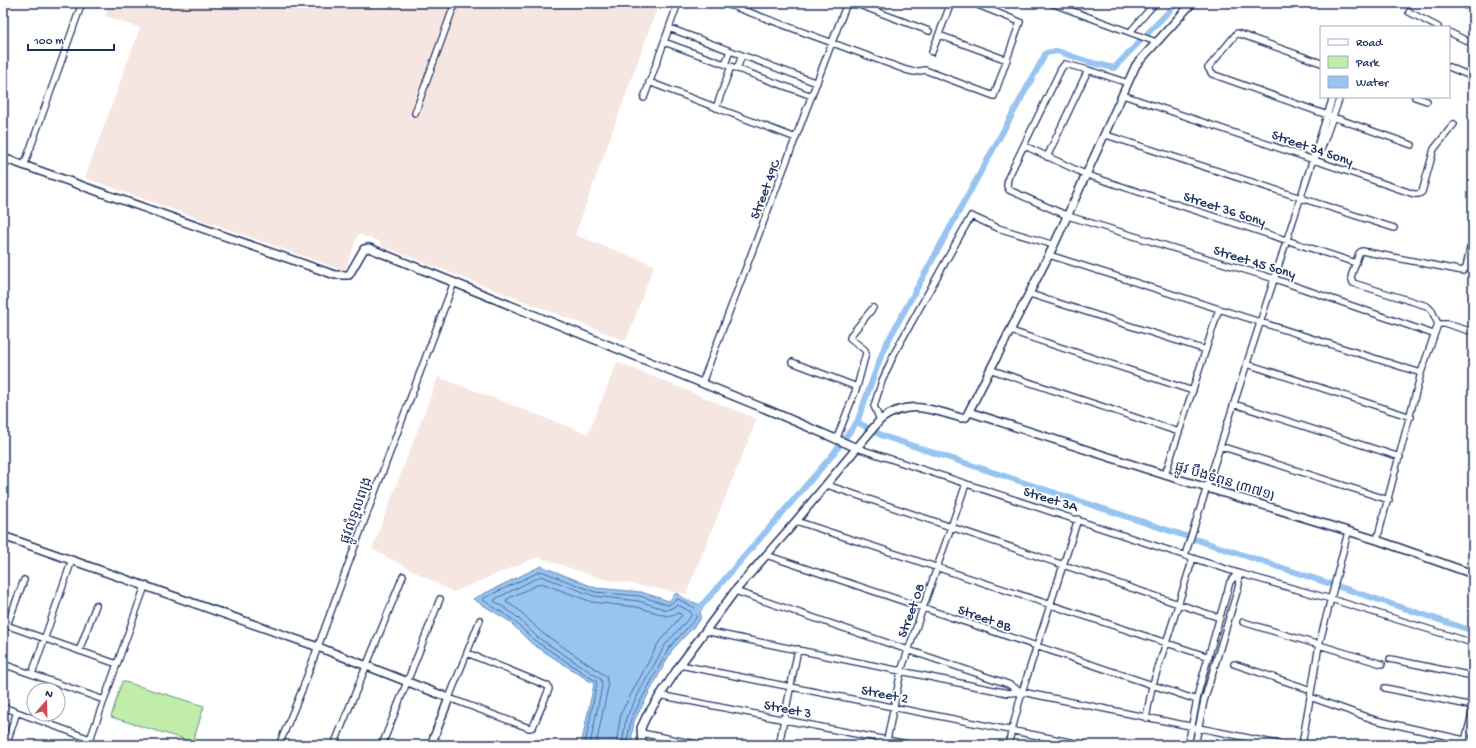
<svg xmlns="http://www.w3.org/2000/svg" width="1476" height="748" font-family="'Gochi Hand','Noto Sans Khmer',sans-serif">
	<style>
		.built { fill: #f6e6e1 }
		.green { fill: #c0edaa; stroke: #6e8e84 }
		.water { fill: #97c4f1; stroke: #6588b6 }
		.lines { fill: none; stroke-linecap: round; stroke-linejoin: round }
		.shore { stroke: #4d6b99; stroke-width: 1 }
		.canal { stroke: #97c4f1; stroke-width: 6 }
		.minor-casing { stroke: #1b2f5e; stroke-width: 8 }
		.tertiary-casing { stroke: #1b2f5e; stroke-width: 10 }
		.minor { stroke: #fff; stroke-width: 5.5 }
		.tertiary { stroke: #fff; stroke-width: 7 }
		.labels { text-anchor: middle; stroke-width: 3.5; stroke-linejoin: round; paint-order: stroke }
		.street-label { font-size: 14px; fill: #1b2f5e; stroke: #fff }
	</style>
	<rect width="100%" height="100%" fill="#fff"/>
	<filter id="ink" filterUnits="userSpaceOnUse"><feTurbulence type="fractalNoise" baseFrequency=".025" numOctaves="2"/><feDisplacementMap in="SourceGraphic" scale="8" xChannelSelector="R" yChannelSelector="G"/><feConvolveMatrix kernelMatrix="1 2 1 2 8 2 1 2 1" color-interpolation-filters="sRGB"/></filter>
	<g filter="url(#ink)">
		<path class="built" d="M110 3H659L575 235 654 265 626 341 382 246 379 241 358 234 345 271 85 178 140 28 105 16Z
			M617 362 757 419 686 594 599 578 538 557 453 592 372 549 438 377 588 434Z"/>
		<path class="green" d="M122 681 204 706 193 742 111 717Z"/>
		<path class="water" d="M541 566 596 588 641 592 669 601 676 593 687 600 701 605 700 620 672 650 634 721 631 742 632 745H581L594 684 531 643 509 621 473 599Z"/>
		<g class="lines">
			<path class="shore" d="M585 745 597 682 534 640 512 619 483 600 484 598 541 571 595 592 640 596 668 605 678 599 697 609 696 618 669 648 631 719 627 741 628 745
				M590 745 602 686 601 679 537 637 515 615 494 601 495 599 541 576 594 596 639 601 667 610 678 605 691 612V616L665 645 643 685 626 718 622 745
				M596 745 608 687 606 676 541 632 519 610 506 602 507 599 541 583 592 602 637 607 667 616 679 613 682 615 659 642 621 713 616 745"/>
			<path class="canal" d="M857 422 883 436 1473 631
				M697 611 830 458 857 422 884 348 1046 53 1057 51 1089 62 1114 68 1177 3"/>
			<defs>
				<path id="minor" d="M724 3 906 70 914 72 925 70 994 96 1020 22 973 3
					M854 3 929 31
					M1051 3 1156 42
					M1461 3 1473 9
					M1409 12 1438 27
					M669 28 817 83
					M1130 32 1155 3
					M1449 32 1473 44
					M939 35 1007 60
					M664 42 812 96
					M932 52 951 3
					M1321 63 1237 33 1208 68 1212 74 1412 145
					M725 64 730 51
					M1449 67 1473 77
					M737 69 742 55
					M649 82 796 138
					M1128 83 1088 70 1065 64 1061 69 1008 178 1007 186 1009 190 1068 216 1275 279 1433 334
					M1123 95 1414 194H1419L1422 192 1434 149 1454 124
					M1415 97 1427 101
					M644 98 678 3
					M716 108 731 66
					M415 113 455 3
					M1106 135 1394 228
					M1025 146 1087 175 1356 263
					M1047 157 1088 70
					M1315 158 1321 150 1340 97
					M24 166 82 3
					M1049 255 1421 373
					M1030 294 1206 350
					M1438 324 1432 311 1427 306 1353 283 1351 277 1359 253 1362 251 1463 271 1466 268 1470 248 1473 247
					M1438 324H1447L1473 332
					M1011 331 1193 391
					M792 362 857 387 836 440
					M1247 364 1411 417
					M992 370 1179 432
					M702 383 847 3
					M857 387 866 353 865 350 850 338 851 335 873 308
					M1234 404 1400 457
					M880 420 874 406 882 381 895 352 971 216 998 228 1054 245
					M1220 446 1389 500
					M857 448 1238 573 1331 599 1473 643
					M1165 475 1219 309
					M827 485 1220 618
					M796 521 1209 657
					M1377 540 1421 373 1438 324
					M766 555 1197 700
					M1185 555 1333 97
					M735 591 1008 684 1022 692
					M1243 622 1382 664
					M3 624 117 664
					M7 625 24 580
					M705 631 1008 693 1022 692 1283 745
					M79 651 96 605
					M467 653 548 686 549 689 533 727 529 728 449 698 480 620
					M1390 659 1473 676
					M3 664 104 700
					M1234 664 1311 690
					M680 665 1085 745
					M32 674 72 560
					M1385 688 1473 706
					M659 695 912 745
					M1310 697 1375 720 1473 742
					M3 707 90 739
					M1146 718 1152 687 1193 558
					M46 723 49 714
					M641 733 701 745
					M432 740 444 745
					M6 745 17 712
					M88 745 145 586
					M279 745 302 690 369 508 454 282
					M334 745 403 576
					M382 745 440 599
					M779 745 798 649
					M886 745 901 671 966 484
					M1008 745 1022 692 1078 519
					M1188 745 1199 689 1230 582 1238 573
					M1195 745 1204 701 1239 585 1238 573
					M1302 745 1319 645 1348 532
					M1464 745 1473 710"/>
				<path id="tertiary" d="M3 158 335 275H349L364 249 369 248 773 412 857 448
					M969 412 1165 475 1377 540 1473 574
					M3 536 318 647 449 698 431 745
					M642 745 641 728 646 717 680 665 735 591 796 521 880 420C908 399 930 409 961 418L966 417 1054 245 1136 65 1192 3"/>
			</defs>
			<use href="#minor" class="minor-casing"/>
			<use href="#tertiary" class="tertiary-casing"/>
			<use href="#minor" class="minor"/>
			<use href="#tertiary" class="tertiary"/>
		</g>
	</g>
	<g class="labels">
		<g class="street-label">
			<text transform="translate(1313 147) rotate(19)" y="5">Street 34 Sony</text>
			<text transform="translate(764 189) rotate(-69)" y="5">Street 49C</text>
			<text transform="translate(1225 208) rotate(18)" y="5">Street 36 Sony</text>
			<text transform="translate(1255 261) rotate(17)" y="5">Street 45 Sony</text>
			<text transform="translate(1225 480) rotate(17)" y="5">ផ្លូវ បឹងទំពុន (៣៧១)</text>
			<text transform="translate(1051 498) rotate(17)" y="5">Street 3A</text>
			<text transform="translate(355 510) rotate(-70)" y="5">ផ្លូវលំទួលពង្រ</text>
			<text transform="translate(910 610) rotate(-70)" y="5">Street 08</text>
			<text transform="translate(985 617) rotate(19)" y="5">Street 8B</text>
			<text transform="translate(885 693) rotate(11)" y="5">Street 2</text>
			<text transform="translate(788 708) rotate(11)" y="5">Street 3</text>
		</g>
	</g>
	<rect width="1476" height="748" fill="none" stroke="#fff" stroke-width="16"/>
	<rect x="8" y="8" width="1460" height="732" fill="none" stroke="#1b2f5e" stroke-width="1.5" filter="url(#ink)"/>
	<rect x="1320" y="26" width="130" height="72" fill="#ffffff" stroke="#a4acbf"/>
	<rect x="1328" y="39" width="20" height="6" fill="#ffffff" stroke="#a4acbf"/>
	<text x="1356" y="46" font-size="12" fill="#1b2f5e">Road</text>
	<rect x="1328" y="56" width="20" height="12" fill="#c0edaa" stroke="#a4acbf"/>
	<text x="1356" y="66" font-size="12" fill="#1b2f5e">Park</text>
	<rect x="1328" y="76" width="20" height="12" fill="#97c4f1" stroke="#a4acbf"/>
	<text x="1356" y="86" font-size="12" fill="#1b2f5e">Water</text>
	<g transform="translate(46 702) rotate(20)"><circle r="19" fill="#ffffff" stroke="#a4acbf"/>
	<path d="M0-3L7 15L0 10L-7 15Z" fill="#d1495b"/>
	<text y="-6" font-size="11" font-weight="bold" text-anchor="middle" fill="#1b2f5e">N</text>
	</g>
	<path d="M28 44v6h86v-6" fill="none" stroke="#1b2f5e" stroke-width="2"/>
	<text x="34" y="44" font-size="12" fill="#1b2f5e" stroke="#ffffff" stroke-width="3" paint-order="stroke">100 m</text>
</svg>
